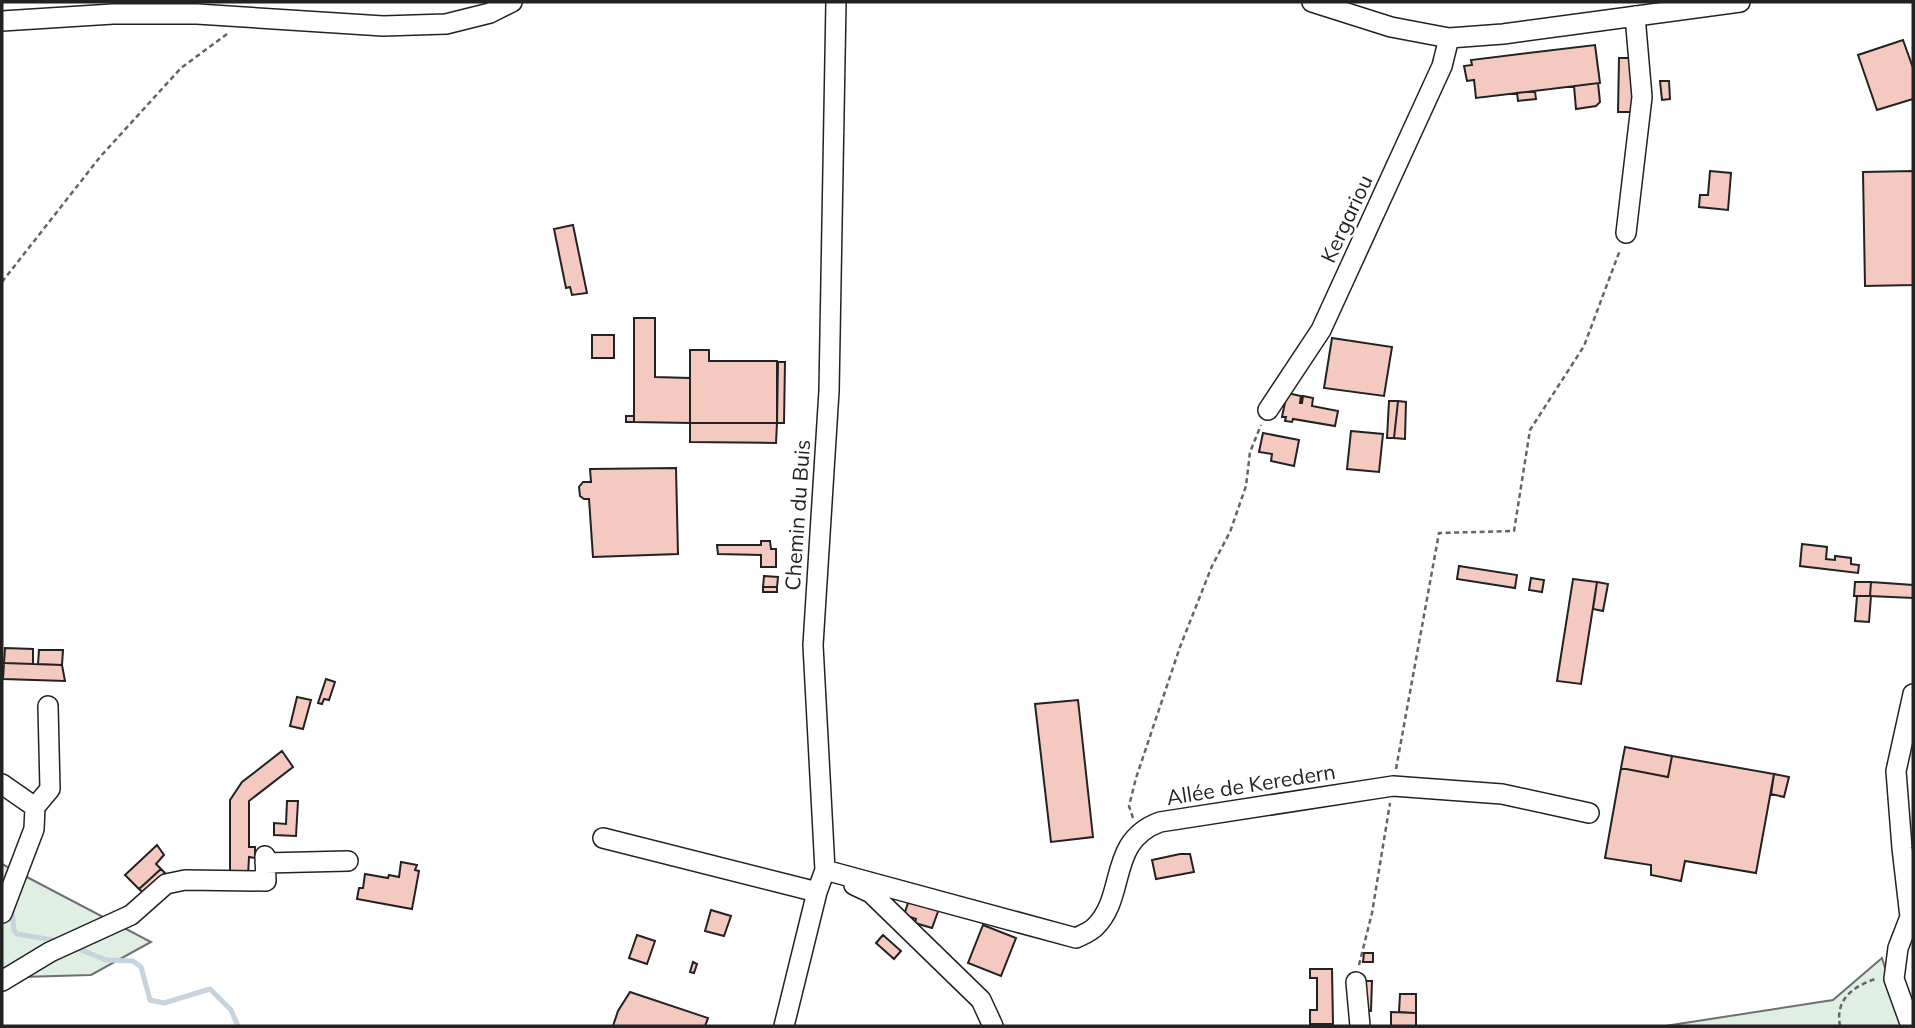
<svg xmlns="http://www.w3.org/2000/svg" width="1915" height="1028" font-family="Mulish,sans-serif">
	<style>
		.green { fill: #e0efe3; stroke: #6f6f6f; stroke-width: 2 }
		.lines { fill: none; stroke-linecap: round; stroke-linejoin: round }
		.stream { stroke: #c7d3dd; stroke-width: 5 }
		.building { fill: #f3c9c0; stroke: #222; stroke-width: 2 }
		.minor-casing { stroke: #222; stroke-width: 22 }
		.path { stroke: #646464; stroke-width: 2.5; stroke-dasharray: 5 3.5; stroke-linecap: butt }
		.minor { stroke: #fff; stroke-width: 19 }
		.labels { text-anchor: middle; stroke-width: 5; stroke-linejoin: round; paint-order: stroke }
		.street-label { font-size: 21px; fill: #222; stroke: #fff }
	</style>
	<rect width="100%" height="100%" fill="#fff"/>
	<path class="green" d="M2 864 151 942 91 975 21 977 2 992Z
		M1882 958 1903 1026H1665L1833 1000Z"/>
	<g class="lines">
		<path class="stream" d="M10 908 12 911 14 930 17 934 59 941
			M74 947 106 960 133 961 141 967 150 1000 164 1003 210 989 231 1010 238 1026"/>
	</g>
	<path class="building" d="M1903 40 1913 68V99L1877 110 1858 55Z
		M1595 45 1600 83 1476 98 1474 80 1467 81 1464 66 1472 65 1471 60Z
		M1619 58H1634V112H1618Z
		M1660 81H1669L1670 99 1662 100Z
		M1598 83 1600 102 1596 106 1576 109 1574 86Z
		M1535 91 1536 99 1518 101 1517 93Z
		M1710 171 1731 173 1728 210 1699 207 1700 195H1708Z
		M1913 171V285L1865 286 1863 172Z
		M573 225 587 293 572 295 570 287 566 288 554 229Z
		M634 318H655V377L690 378V423L634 422Z
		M592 335H614V358H592Z
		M1332 338 1392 347 1384 396 1324 388Z
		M690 350H709V361H777V423H690Z
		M778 362H785L784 423H777Z
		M1287 393 1301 396 1300 403H1302L1303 396 1313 398 1312 406 1338 411 1335 426 1293 419 1292 422 1285 421 1286 417H1282Z
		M1389 401H1398L1394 438H1387Z
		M1398 401 1406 402 1405 439 1394 438Z
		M626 416H634V422H626Z
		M690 423H777L776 443 690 442Z
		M1351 431 1383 434 1379 472 1347 469Z
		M1263 433 1299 440 1294 466 1271 461 1272 454 1259 452Z
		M676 468 678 554 593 557 589 499H584L580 496 579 487 583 482H591L590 469Z
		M761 541H770L771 549H776V567H761V555L718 554 717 545H761Z
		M1802 544 1827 547 1826 559 1835 560V556L1851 558V564L1859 565 1858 573 1800 566Z
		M1459 566 1517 575 1515 588 1457 579Z
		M764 576 778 577 777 587H763Z
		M1531 578 1544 580 1542 592 1529 590Z
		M1573 579 1597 582 1581 684 1557 681Z
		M1597 582 1608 584 1603 611 1593 609Z
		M1855 582H1871L1870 596H1854Z
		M1871 582 1913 585V598L1870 596Z
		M763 587H777V592H763Z
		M1857 596H1871L1869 622 1855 621Z
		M5 648 33 649V664L4 663Z
		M39 650H63L62 665 38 664Z
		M4 663 62 665 65 681 3 679Z
		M326 679 335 682 329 700 324 699 322 704 318 703Z
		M297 697 311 700 303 729 290 726Z
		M1078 700 1093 837 1051 842 1035 704Z
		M1625 747 1672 756 1668 777 1621 768Z
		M282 751 293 767 249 801V847H255V858L249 857 248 876 230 875V800L242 782Z
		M1672 756 1774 774 1756 873 1685 861 1681 881 1651 875V865L1605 858 1621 768 1668 777Z
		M1774 774 1789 777 1784 797 1771 794Z
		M287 801H298L296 836 274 835V823L286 824Z
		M157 845 164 855 156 864 161 869 139 889 125 875Z
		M1180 854H1190L1194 872 1156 879 1152 860Z
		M401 862 417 865 415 870 419 871 412 909 357 899 359 888H363L365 874 388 878 389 875 399 877Z
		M161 869 165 873 142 892 139 889Z
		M909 900 939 909 932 928 915 923 916 919 904 915Z
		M711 910 731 916 724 936 705 931Z
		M983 925 1016 938 1001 976 968 963Z
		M637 935 655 941 647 964 629 958Z
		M883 935 901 951 894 959 876 943Z
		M1364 953H1373V962H1363Z
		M693 962 697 964 694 973 690 972Z
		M1310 969H1332L1333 1024H1310V1010H1317V978H1310Z
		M1363 981H1372L1371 1011 1362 1010Z
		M630 992 708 1018 705 1026H613L618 1011Z
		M1400 994H1416V1013L1399 1012Z
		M1391 1012 1416 1013V1026H1391Z"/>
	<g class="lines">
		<defs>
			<path id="minor" d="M1312 2 1391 27 1449 38 1503 34 1740 2
				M2 21 113 14H197L383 26 446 24 490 13 512 2
				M1626 233 1642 97 1635 16
				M1268 410 1321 330 1442 66 1449 38
				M2 784 35 807
				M603 838 817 892
				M265 863 348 861
				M825 870 1076 938C1082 935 1090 932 1095 927 1127 896 1107 841 1160 822L1393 786 1502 794 1589 813
				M854 885 871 893 981 1000 993 1026
				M2 913 34 829 35 807 50 789 48 706
				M2 981 50 952 131 915 166 884 185 880 266 881 265 856
				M1356 982 1360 1026
				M784 1026 817 892 825 870 813 645 829 391 836 2
				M1911 1026 1894 979 1898 948 1910 917 1902 848 1896 771 1913 694"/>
		</defs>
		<use href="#minor" class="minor-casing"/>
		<path class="path" d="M2 282 100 157 181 68 227 34
			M1396 769 1439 533 1514 531 1530 430 1584 346 1620 250
			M1133 818 1129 806 1136 778 1180 647 1212 566 1230 532 1246 486 1250 452 1261 425
			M1359 965 1372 913 1390 803
			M1840 1026C1835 1000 1852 987 1875 979"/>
		<use href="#minor" class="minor"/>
	</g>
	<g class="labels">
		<g class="street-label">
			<text transform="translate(1347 219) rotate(-65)" y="7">Kergariou</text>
			<text transform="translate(798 515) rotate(-86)" y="7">Chemin du Buis</text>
			<text transform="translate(1251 785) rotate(-9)" y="7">Allée de Keredern</text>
		</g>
	</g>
	<rect width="1915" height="1028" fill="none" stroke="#222222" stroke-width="7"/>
</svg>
